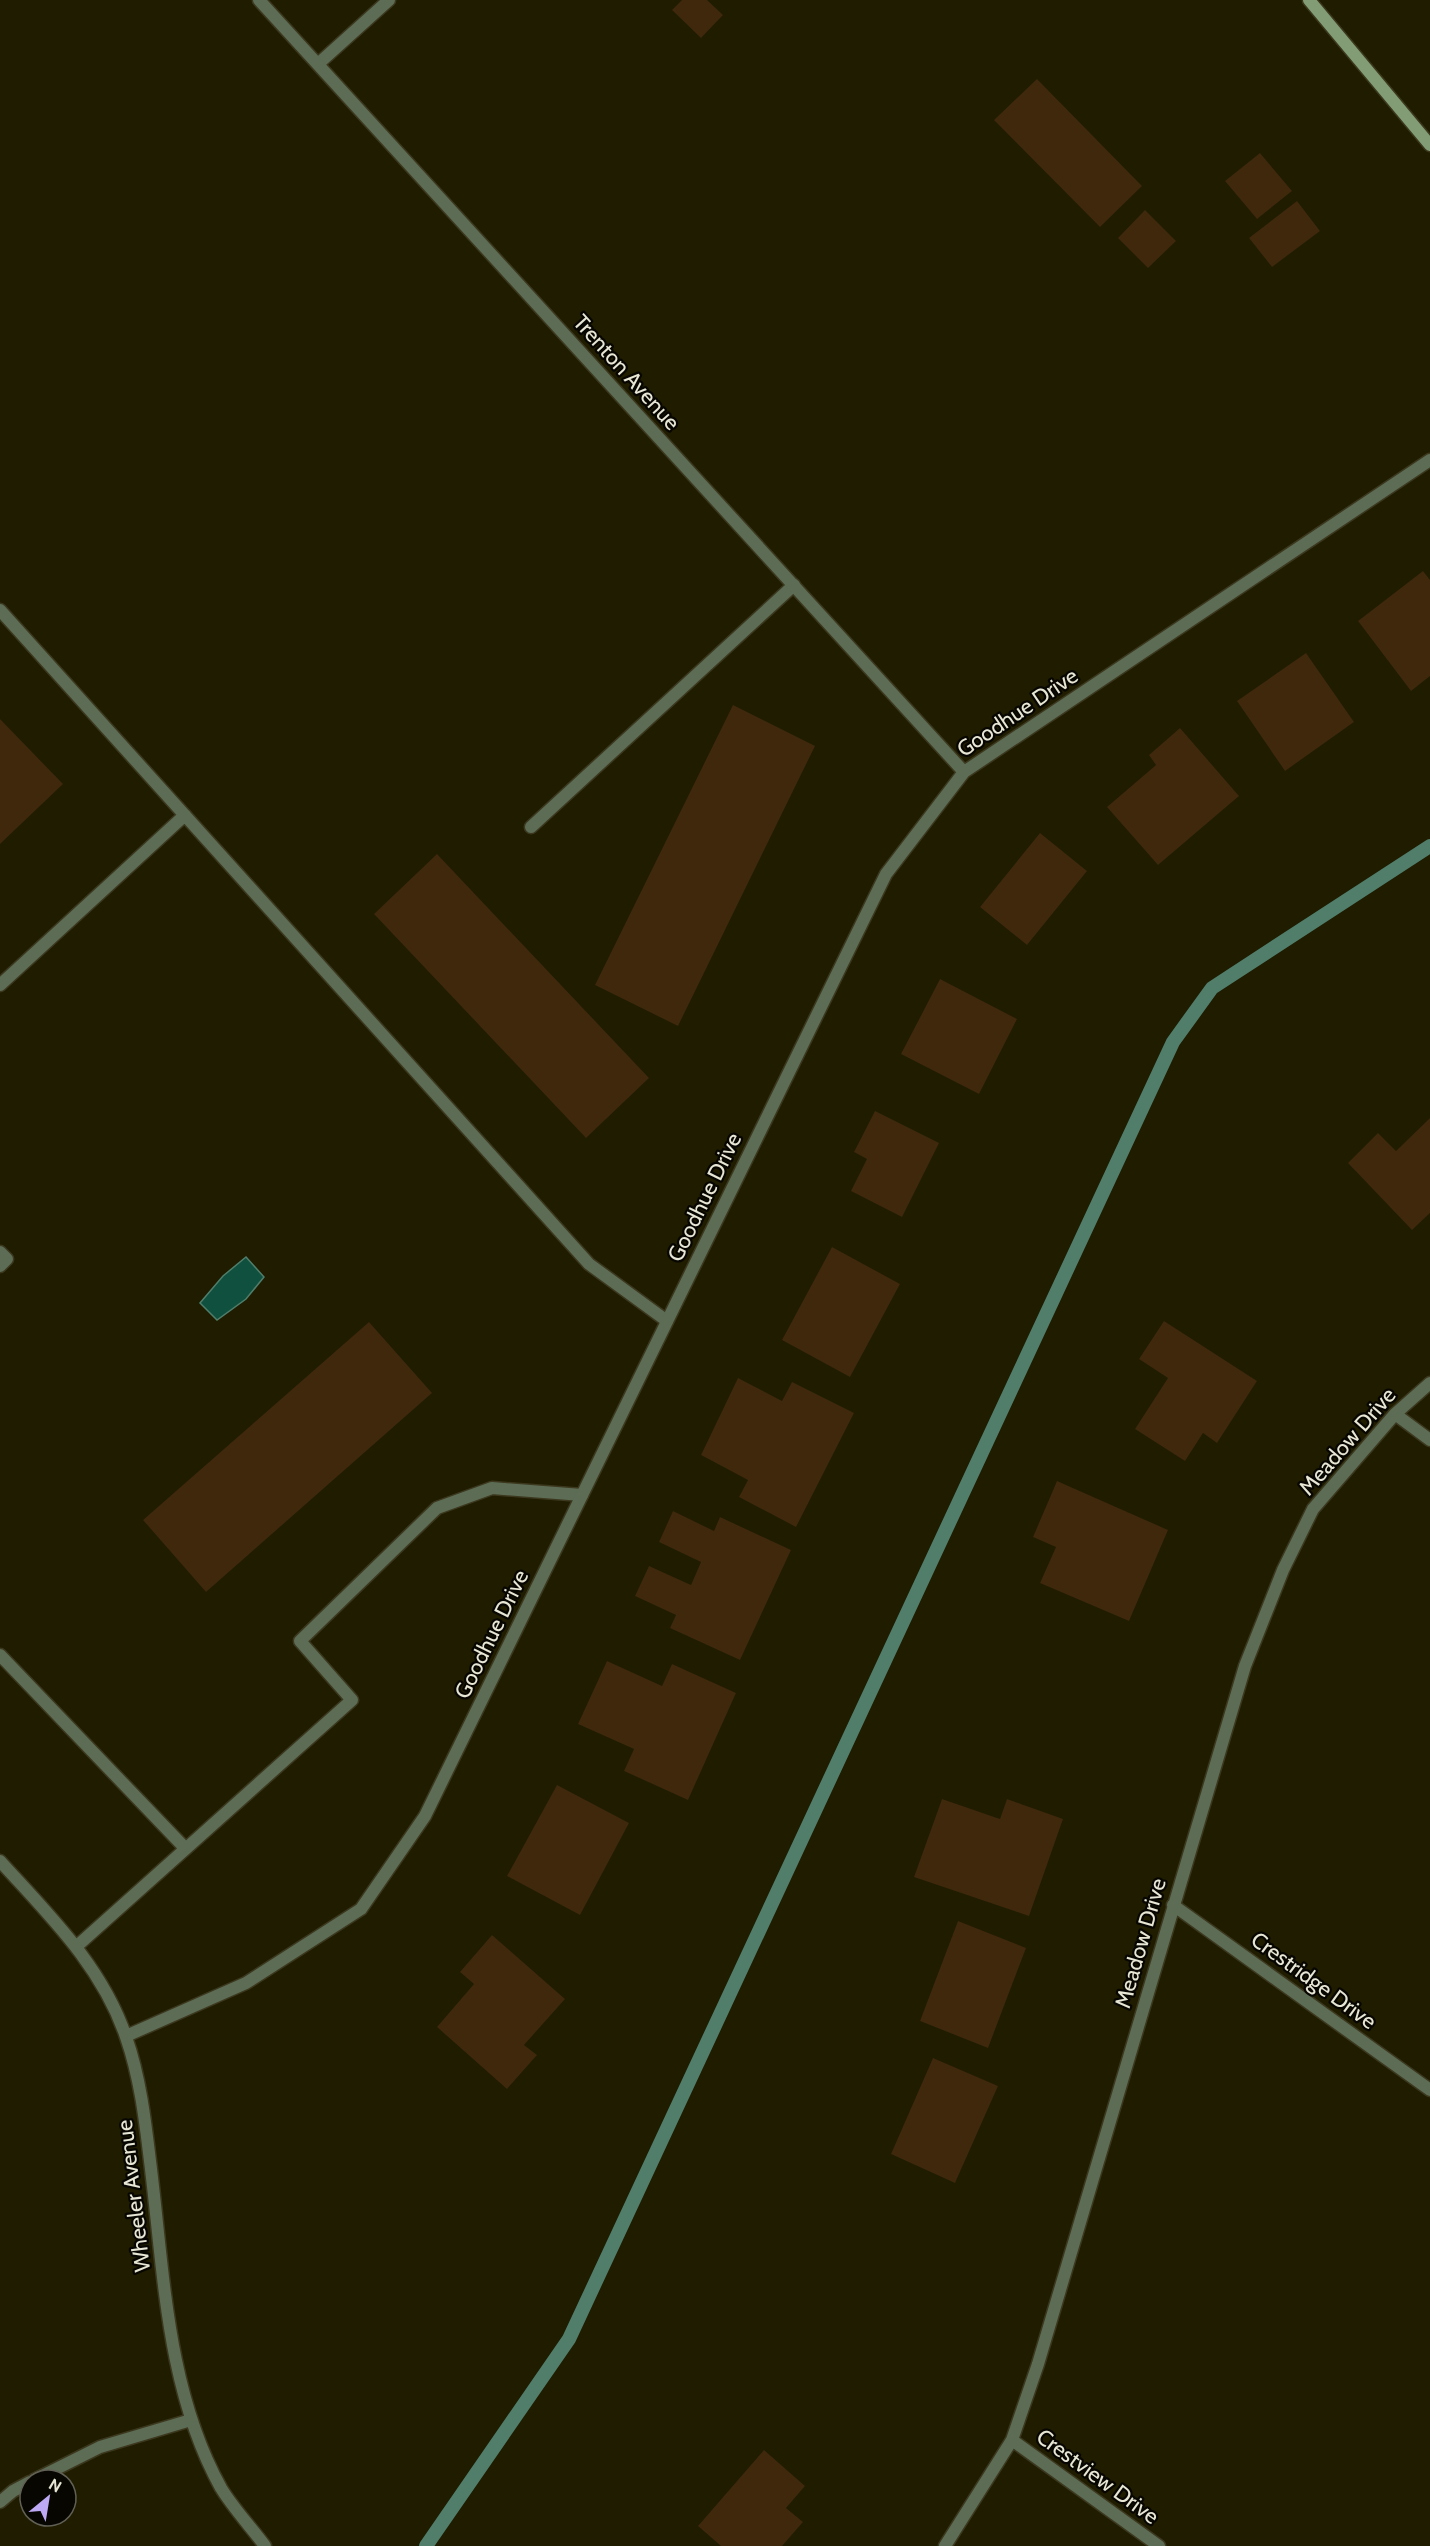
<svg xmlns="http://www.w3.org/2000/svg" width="1430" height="2546" font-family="Cabin,sans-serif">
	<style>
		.water { fill: #0f513e; stroke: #507e6b; stroke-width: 1.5 }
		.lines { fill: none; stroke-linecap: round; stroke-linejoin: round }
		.stream { stroke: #507e6b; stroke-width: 14 }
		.building { fill: #3f280b }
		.lane-casing { stroke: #3b381e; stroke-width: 15 }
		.street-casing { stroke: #3b381e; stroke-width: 15 }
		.secondary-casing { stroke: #3b381e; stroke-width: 15 }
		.lane { stroke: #5d6c55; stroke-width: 12 }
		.street { stroke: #5d6c55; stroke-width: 12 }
		.secondary { stroke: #829c76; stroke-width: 12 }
		.labels { text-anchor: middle; stroke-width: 4.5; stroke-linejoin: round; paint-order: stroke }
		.street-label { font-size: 22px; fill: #e8e6d5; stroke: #070600 }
	</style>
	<rect width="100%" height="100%" fill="#1f1c00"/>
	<path class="water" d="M246 1257 264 1277 246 1299 217 1320 200 1303 223 1276Z"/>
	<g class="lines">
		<path class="stream" d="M426 2546 569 2339 1173 1042 1212 988 1430 846"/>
	</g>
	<path class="building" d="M682 0H707L723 15 701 38 672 10Z
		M1037 79 1142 186 1100 227 994 120Z
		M1260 153 1292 191 1257 219 1225 181Z
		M1297 201 1320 231 1272 267 1249 238Z
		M1145 210 1176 241 1148 268 1118 238Z
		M1423 571 1430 580V676L1411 691 1358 621Z
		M1306 653 1354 722 1285 771 1237 701Z
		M733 705 815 746 678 1026 595 985Z
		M0 719 63 784 0 844Z
		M1180 728 1239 796 1158 865 1107 807 1156 765 1149 755Z
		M1040 833 1087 871 1027 945 980 907Z
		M437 854 649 1078 586 1138 374 914Z
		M940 979 1017 1019 979 1094 901 1054Z
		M875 1111 939 1143 902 1217 851 1191 867 1159 854 1152Z
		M1430 1118V1213L1412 1230 1348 1163 1378 1133 1396 1151Z
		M832 1247 900 1284 850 1377 782 1340Z
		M1164 1321 1257 1381 1217 1443 1203 1433 1185 1461 1135 1429 1168 1378 1139 1359Z
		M369 1322 432 1393 206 1592 143 1520Z
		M738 1378 782 1401 792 1382 854 1413 796 1527 739 1497 748 1480 701 1455Z
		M1057 1481 1168 1530 1129 1621 1040 1583 1056 1547 1033 1537Z
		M673 1511 714 1531 720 1517 791 1550 740 1660 670 1628 676 1615 635 1596 649 1566 691 1585 701 1562 659 1542Z
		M607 1661 662 1686 672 1664 736 1693 688 1800 624 1771 634 1749 578 1724Z
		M557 1785 629 1823 580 1915 507 1876Z
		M942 1799 1000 1819 1007 1799 1063 1819 1029 1916 914 1877Z
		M958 1921 1026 1948 988 2048 920 2021Z
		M492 1935 565 1999 524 2045 537 2055 507 2089 437 2027 474 1984 460 1972Z
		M933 2058 998 2086 955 2183 891 2154Z
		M764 2450 805 2486 786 2508 803 2522 782 2546H721L698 2526Z"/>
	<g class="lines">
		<defs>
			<path id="lane" d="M318 64 389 0
				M0 610 589 1264 667 1321
				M531 827 794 585
				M0 985 185 815
				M0 1252 7 1259 0 1266
				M0 1655 185 1848
				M77 1946 352 1700 300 1641 437 1508 492 1488 582 1495"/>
			<path id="street" d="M259 0 964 772
				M1395 1414 1430 1440
				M0 1861C49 1915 102 1966 126 2037 140 2077 145 2119 150 2161 164 2271 166 2389 221 2488 233 2508 251 2527 265 2546
				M1173 1905 1430 2090
				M126 2036 246 1983 361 1909 425 1816 886 874 964 772 1430 460
				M1012 2440 1159 2546
				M34 2480 100 2447 191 2420
				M0 2502 13 2491 30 2482
				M945 2546 1012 2440 1038 2364 1245 1666 1283 1570 1313 1509 1395 1414 1430 1383"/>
			<path id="secondary" d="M1309 0 1430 145"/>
		</defs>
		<use href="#lane" class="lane-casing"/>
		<use href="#street" class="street-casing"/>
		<use href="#secondary" class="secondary-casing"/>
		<use href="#lane" class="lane"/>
		<use href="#street" class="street"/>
		<use href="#secondary" class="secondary"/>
	</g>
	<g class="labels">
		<g class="street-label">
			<text transform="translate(627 372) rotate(48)" y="8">Trenton Avenue</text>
			<text transform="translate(1017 712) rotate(-34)" y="8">Goodhue Drive</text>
			<text transform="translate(704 1197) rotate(-64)" y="8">Goodhue Drive</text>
			<text transform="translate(1347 1441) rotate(-49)" y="8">Meadow Drive</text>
			<text transform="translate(491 1634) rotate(-64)" y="8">Goodhue Drive</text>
			<text transform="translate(1140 1943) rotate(-74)" y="8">Meadow Drive</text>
			<text transform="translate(1314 1980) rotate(36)" y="8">Crestridge Drive</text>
			<text transform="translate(133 2196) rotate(-97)" y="8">Wheeler Avenue</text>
			<text transform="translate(1098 2476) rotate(36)" y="8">Crestview Drive</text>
		</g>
	</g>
	<g transform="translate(48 2498) rotate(30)"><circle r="28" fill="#070600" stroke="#616055" stroke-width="1.5"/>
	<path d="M0-4.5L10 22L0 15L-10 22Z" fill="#bea9f4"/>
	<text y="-9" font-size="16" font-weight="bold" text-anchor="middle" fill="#e8e6d5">N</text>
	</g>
</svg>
